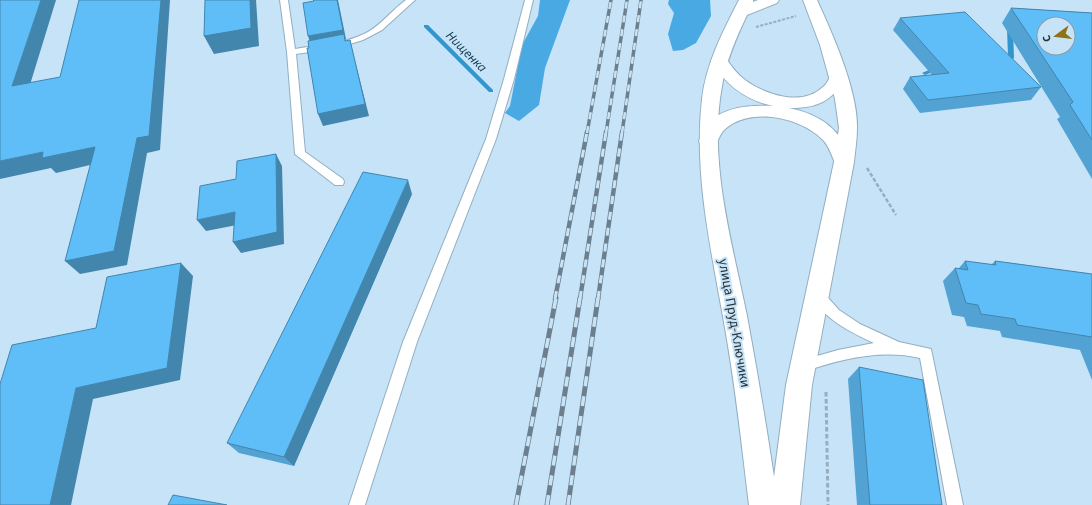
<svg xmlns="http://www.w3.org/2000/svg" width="1092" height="505" font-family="'Source Sans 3',sans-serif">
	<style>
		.forest { fill: #49a9e2 }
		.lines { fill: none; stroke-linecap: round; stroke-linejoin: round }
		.stream { fill: #3296cd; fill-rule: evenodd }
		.lane-casing { stroke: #93aec1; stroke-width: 2 }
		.street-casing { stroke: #93aec1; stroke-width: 2 }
		.secondary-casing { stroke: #93aec1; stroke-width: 2 }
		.path-far2 { stroke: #97aebe; stroke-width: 2; stroke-dasharray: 3 1.5; stroke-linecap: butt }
		.path-far1 { stroke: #97aebe; stroke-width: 2.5; stroke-dasharray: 4 2; stroke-linecap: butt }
		.path { stroke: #97aebe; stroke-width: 3; stroke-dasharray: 4.5 2.5; stroke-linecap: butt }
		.lane { fill: #fff; fill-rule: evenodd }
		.street { fill: #fff; fill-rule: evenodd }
		.secondary { fill: #fff; fill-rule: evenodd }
		.rail-far2-casing { stroke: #6d7f8c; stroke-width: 3.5 }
		.rail-far1-casing { stroke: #6d7f8c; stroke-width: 4.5 }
		.rail-casing { stroke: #6d7f8c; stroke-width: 5 }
		.rail-far2 { stroke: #c6e3f7; stroke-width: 2.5; stroke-dasharray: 7; stroke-linecap: butt }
		.rail-far1 { stroke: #c6e3f7; stroke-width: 3; stroke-dasharray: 8; stroke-linecap: butt }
		.rail { stroke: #c6e3f7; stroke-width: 3.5; stroke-dasharray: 10; stroke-linecap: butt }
		.wall { fill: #52a3d4 }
		.shaded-wall { fill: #4285ad }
		.building { fill: #5fbef7; stroke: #4285ad; fill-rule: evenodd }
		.labels { text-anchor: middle; stroke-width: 4; stroke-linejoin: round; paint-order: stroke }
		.far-water-label { font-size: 13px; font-style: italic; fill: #09344b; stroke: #c6e3f7 }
		.street-label { font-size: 14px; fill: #28333a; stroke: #c6e3f7 }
	</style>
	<rect width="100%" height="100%" fill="#c6e3f7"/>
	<path class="forest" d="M540 0H570L545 68 539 105 519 121 505 113 510 106 522 45 538 16Z
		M669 0H710L711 16 696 43 683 50 673 51 668 34 674 13 668 4Z"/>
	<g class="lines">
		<path class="stream" d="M424 25H428L493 90V92H489L424 27Z
			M1010 26 1013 28 1014 58 1013 59 1004 61 1001 59 1002 58 1008 57 1007 28Z
			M938 66 941 68 940 69 925 75 922 73Z"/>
		<defs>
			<path id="lane" d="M280 0H288L295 49C319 45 346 44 368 32 382 24 392 10 406 0H415L382 30 363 40 337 48 296 54 305 152 343 179 344 182 343 185H335L295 154 287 52Z
				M525 0H533L514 79 496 139 417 342 365 505H349L403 342 486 139 504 79Z
				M817 289 821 290 839 310 860 324 899 342 931 349 963 505H947L920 358C881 349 840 359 803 372L798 370 796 366 798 362 803 360 838 350 874 343C850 332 823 319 811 294L813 290Z"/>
			<path id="street" d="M719 56 725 57C731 66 737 74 745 80 766 95 802 107 823 87 827 84 829 78 832 74L838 73 844 74 847 78C830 102 818 108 789 108 823 115 840 130 854 162L851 167 844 169 837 167C832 158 830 147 823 140 801 117 749 106 724 130 720 134 718 141 715 146L708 147 701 146 699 141C702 135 705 127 710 122 725 106 753 105 773 106 745 100 726 85 711 61L713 57Z"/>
			<path id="secondary" d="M739 0H753V2L758 0H779L777 3 747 15C736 38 726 61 722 86 708 162 732 242 747 316 757 370 766 423 774 477L786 385 834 162 839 128 835 99 820 45 803 0H817C833 35 858 91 857 128 857 140 855 151 854 162L812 385 800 505H749C742 448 736 391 726 334 713 257 693 178 702 99 706 64 723 31 739 0Z"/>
		</defs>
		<use href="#lane" class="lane-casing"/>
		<use href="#street" class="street-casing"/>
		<use href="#secondary" class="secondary-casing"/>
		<path class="path-far2" d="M756 27 796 16"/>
		<path class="path-far1" d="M867 168 896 215"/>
		<path class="path" d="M826 392 828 505"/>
		<use href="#lane" class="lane"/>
		<use href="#street" class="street"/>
		<use href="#secondary" class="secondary"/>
		<defs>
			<path id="rail-far2" d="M587 133 611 0
				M606 133 627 0
				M622 133 641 0"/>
			<path id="rail-far1" d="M555 299 587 132
				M580 299 606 132
				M598 299 622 132"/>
			<path id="rail" d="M516 505 556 298
				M547 505 580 298
				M568 505 598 298"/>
		</defs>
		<use href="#rail-far2" class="rail-far2-casing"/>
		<use href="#rail-far1" class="rail-far1-casing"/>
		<use href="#rail" class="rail-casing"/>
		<use href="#rail-far2" class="rail-far2"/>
		<use href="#rail-far1" class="rail-far1"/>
		<use href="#rail" class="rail"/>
	</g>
	<path class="wall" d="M1011 8 1092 13V179L1057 119 1060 117 1002 23Z
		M900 18 1041 87 1031 100 920 113 903 89 910 77 932 75 893 30Z
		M412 194 294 466 239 453 227 443Z
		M965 261 991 265 995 261 1092 274V380L1080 350 1002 337 1000 331 967 326 964 317 952 315 943 281 955 268H959Z
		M859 367 942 505H857L848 379Z"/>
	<path class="shaded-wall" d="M41 0H56L25 101 12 86Z
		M161 0H170L160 150 147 153 127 265 80 274 65 261Z
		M250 0H256L259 46 214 54 204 36Z
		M337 0H338L346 39H345L347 46 311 45 308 36Z
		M350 40 353 53 369 116 323 126 318 114Z
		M95 147 107 161 56 173 51 168 0 179V161L43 152Z
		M276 154 282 166 284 244 241 253 233 242Z
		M408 180 412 194 294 466 284 457Z
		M235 212 242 224 206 231 197 220Z
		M181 263 193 276 180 380 93 399 71 505H50L76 388Z"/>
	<path class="building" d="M0 0H41L12 86 60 77 79 0H161L149 136 137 138 114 251 65 261 95 147 42 158 43 152 0 161Z
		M205 0H250L251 28 204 36Z
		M313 0H337L343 30 308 36 303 3 314 1Z
		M1011 8 1092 13V140L1070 105 1073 102ZM1044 24H1068V48H1044Z
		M965 12 1041 87 928 100 910 77 949 73 900 18Z
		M344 34 345 41 350 40 365 104 318 114 307 48H309L308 41Z
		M276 154 277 232 233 242 235 212 197 220 200 186 236 179 237 161Z
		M363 172 408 180 284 457 227 443Z
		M965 261 996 265 995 261 1092 274V337L1017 325 1015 319 981 314 978 305 966 303 955 268 968 270Z
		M181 263 167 368 76 388 50 505H0V384L12 345 96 328 107 277Z
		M859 367 923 380 942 505H870Z
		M173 495 227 505H168Z"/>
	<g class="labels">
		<g class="far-water-label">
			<text transform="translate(467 51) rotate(45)" y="5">Нищенка</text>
		</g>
		<g class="street-label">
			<text transform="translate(735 323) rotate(80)" y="5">улица Пруд-Ключики</text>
		</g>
	</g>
	<g transform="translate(1056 36) rotate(255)"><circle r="19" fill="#c6e3f7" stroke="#879dab"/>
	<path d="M0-3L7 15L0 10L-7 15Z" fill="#917116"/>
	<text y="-6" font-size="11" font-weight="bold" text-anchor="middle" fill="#28333a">С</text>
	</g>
</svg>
